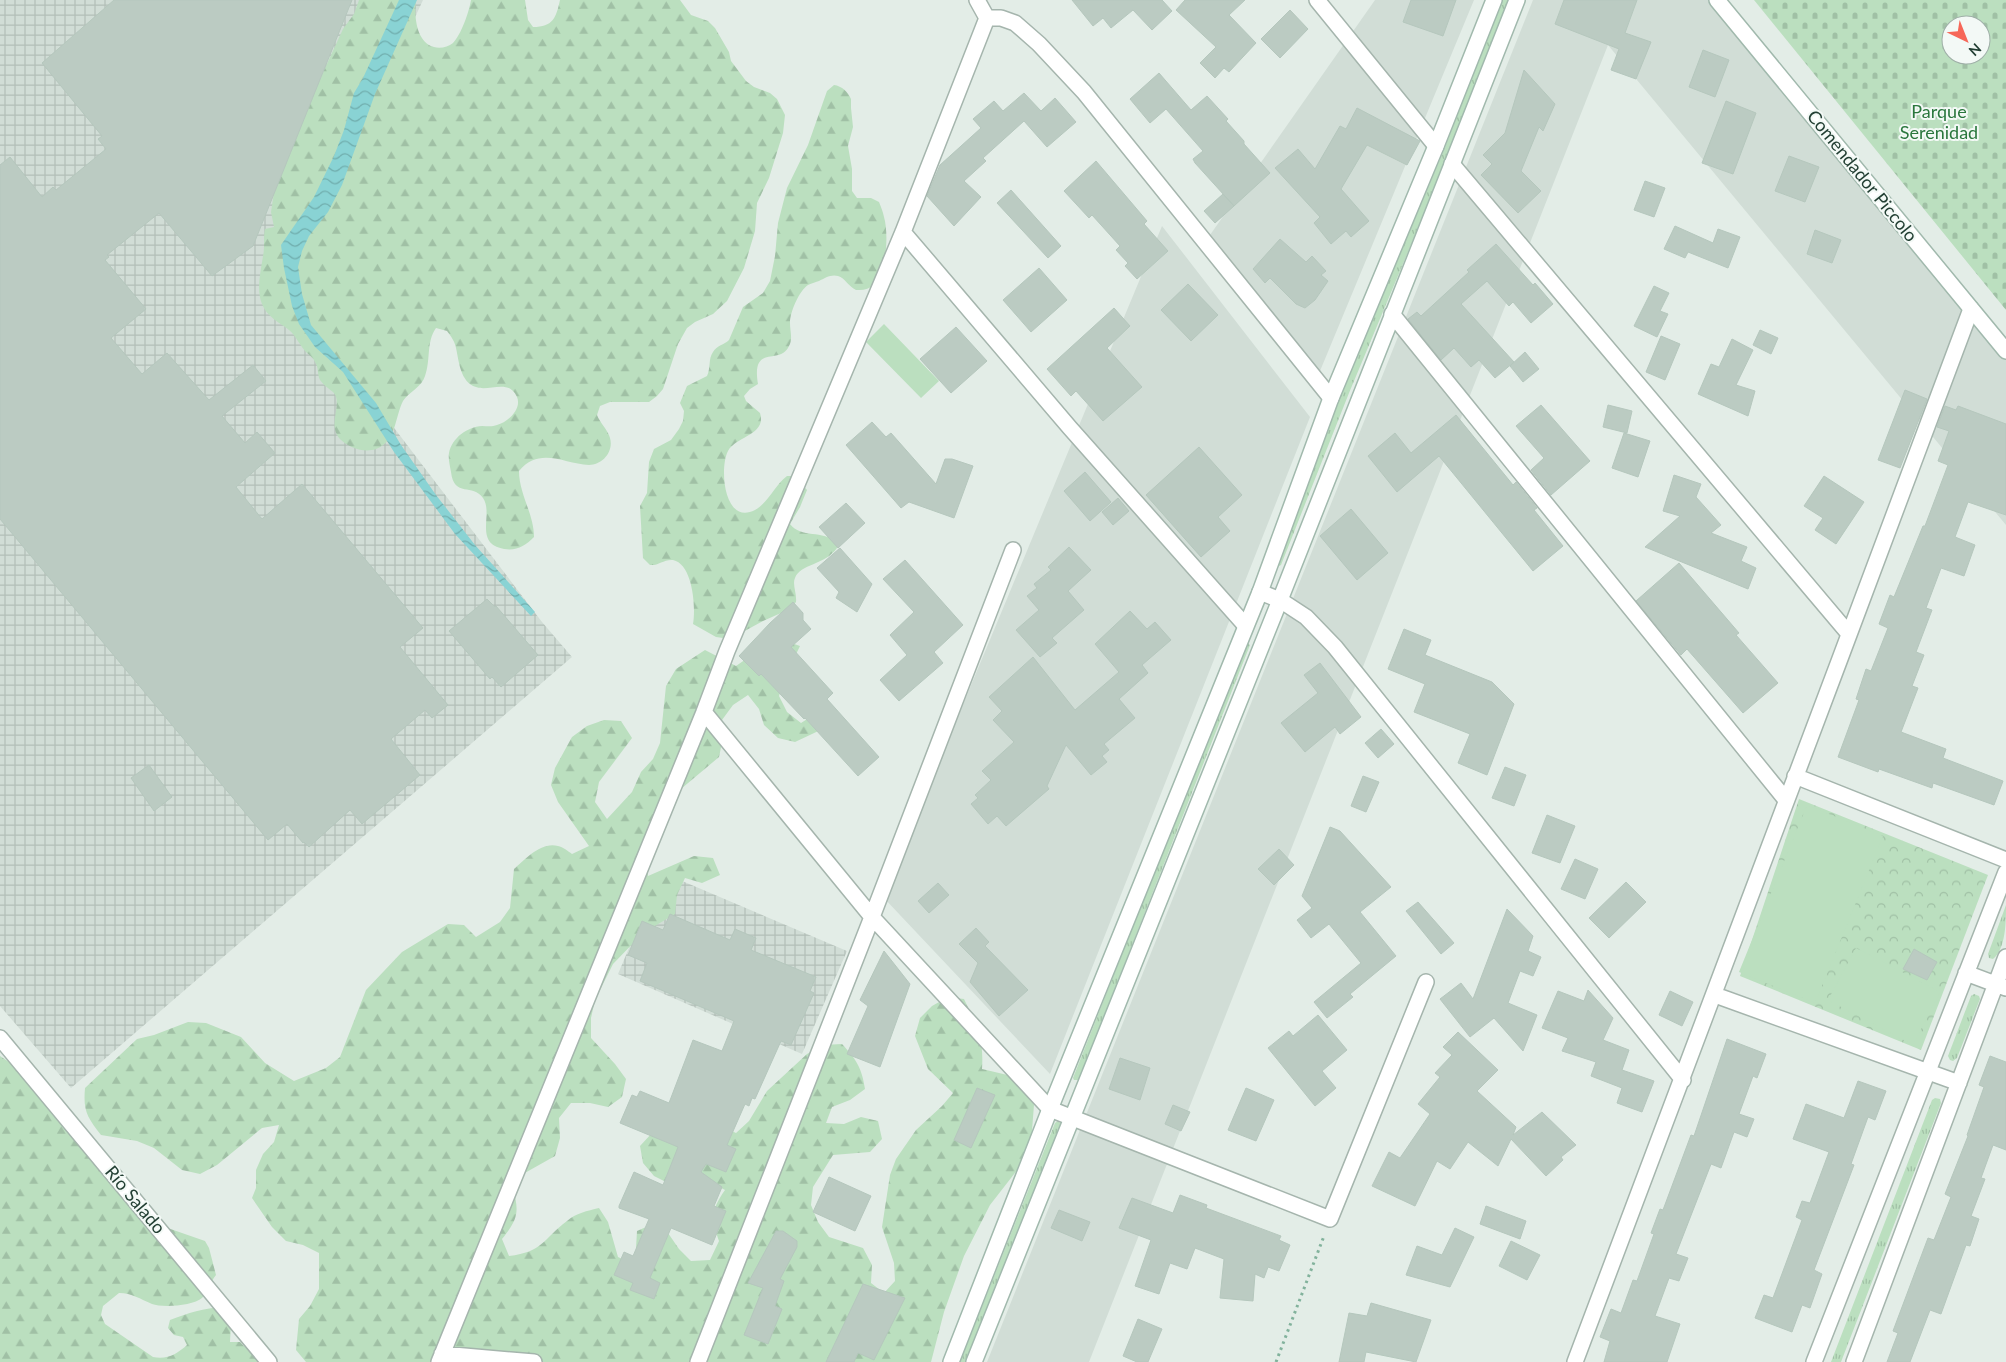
<svg xmlns="http://www.w3.org/2000/svg" width="2006" height="1362" font-family="Lato,sans-serif">
	<style>
		.built { fill: #d1ddd6 }
		.industrial { fill: url(#industrial-grid) }
		.grass { fill: url(#grass-tufts) }
		.forest { fill: url(#forest-firs) }
		.cemetery { fill: url(#cemetery-stones); fill-rule: evenodd }
		.park { fill: url(#park-crowns) }
		.garden { fill: #bbdfbf }
		.water { fill: url(#water-waves) }
		.building { fill: #bbcbc2; stroke: #b5c7bd }
		.lines { fill: none; stroke-linecap: round; stroke-linejoin: round }
		.street-casing { stroke: #a5b5ad; stroke-width: 18 }
		.secondary-casing { stroke: #a1b9ad; stroke-width: 18 }
		.path { stroke: #82b29c; stroke-width: 3; stroke-dasharray: 2.5 4; stroke-linecap: butt }
		.street { stroke: #fff; stroke-width: 15 }
		.secondary { stroke: #fff; stroke-width: 15 }
		.labels { text-anchor: middle; stroke-width: 4; stroke-linejoin: round; paint-order: stroke }
		.park-label { font-size: 18px; fill: #2a773d; stroke: #f3f9f6 }
		.street-label { font-size: 18px; fill: #223f33; stroke: #f3f9f6 }
	</style>
	<defs>
		<pattern id="industrial-grid" width="8" height="8" patternUnits="userSpaceOnUse" patternTransform="scale(1.25)"><rect width="8" height="8" fill="#d1ddd6"/><path d="M0 4h8M4 0v8" fill="none" stroke="#b3bfb8"/></pattern>
		<pattern id="grass-tufts" width="24" height="20" patternUnits="userSpaceOnUse" patternTransform="scale(1.25)"><rect width="24" height="20" fill="#bbdfbf"/><path d="M3 7l-1-3M5 7V3M7 7l1-3M15 17l-1-3M17 17v-4M19 17l1-3" fill="none" stroke="#a0c0a5"/></pattern>
		<pattern id="forest-firs" width="22" height="20" patternUnits="userSpaceOnUse" patternTransform="scale(1.25)"><rect width="22" height="20" fill="#bbdfbf"/><path d="M5 1l3.5 6h-7zM16 11l3.5 6h-7z" fill="#a0c0a5"/></pattern>
		<pattern id="cemetery-stones" width="16" height="16" patternUnits="userSpaceOnUse" patternTransform="scale(1.25)"><rect width="16" height="16" fill="#bbdfbf"/><path d="M2 7V4a2 2 0 0 1 4 0v3zM10 15v-3a2 2 0 0 1 4 0v3z" fill="#a0c0a5"/></pattern>
		<pattern id="park-crowns" width="20" height="18" patternUnits="userSpaceOnUse" patternTransform="scale(1.25)"><rect width="20" height="18" fill="#bbdfbf"/><path d="M2 6a3 3 0 1 1 6 0M12 15a3 3 0 1 1 6 0" fill="none" stroke="#a0c0a5"/></pattern>
		<pattern id="water-waves" width="16" height="10" patternUnits="userSpaceOnUse" patternTransform="scale(1.25)"><rect width="16" height="10" fill="#89d3d4"/><path d="M0 5q4-4 8 0t8 0" fill="none" stroke="#70adad"/></pattern>
	</defs>
	<rect width="100%" height="100%" fill="#e3ede7"/>
	<path class="built" d="M1375 0H1474L1320 371 1210 235Z
		M1533 0H1715L2006 355V525L1608 45 1089 1362H987Z
		M1162 226 1310 417 1050 1074 883 897Z"/>
	<path class="industrial" d="M0 0H423L303 259 334 349 542 622 572 657 71 1088 0 1006Z
		M661 872 847 951 802 1054 618 974Z"/>
	<path class="grass" d="M1502 0H1509L1451 149 1349 393 1281 565 1279 566 1275 564 1343 390 1445 147Z
		M1247 642 1250 645 1079 1080H1074L1073 1078 1245 643Z
		M2006 905C2006 921 2006 949 1993 959L1989 958 1988 954Z
		M1974 994 1979 996 1980 999 1957 1058 1953 1061 1950 1060 1948 1056 1971 996Z
		M1935 1098 1940 1099 1941 1103 1841 1362H1831L1932 1100Z
		M1058 1121 1061 1124 967 1362H960L1055 1123Z"/>
	<path class="forest" d="M359 0H416C414 16 416 42 434 47 440 49 448 47 453 43 461 35 469 12 471 0H525L528 20 533 27C553 27 556 18 560 0H680L691 15 708 21 715 28 729 52 731 61 746 81 754 87 770 93 777 99 785 115 783 133 769 178 757 203 755 231 744 268 727 301 713 314 695 322 687 328 678 344 663 389 657 396 649 402H610L600 406 597 415C600 423 608 430 610 438 614 452 602 465 589 465 564 464 540 446 519 471 519 494 534 514 534 537 525 546 517 551 504 549 473 543 494 514 483 498 473 483 454 498 451 472 450 466 448 459 449 453 452 438 467 427 482 426 487 426 492 427 497 425 508 422 522 409 517 397 509 378 489 392 476 387 460 382 459 361 456 348 455 342 451 336 447 331L436 328C426 342 431 360 425 376 422 387 409 392 403 401 395 417 396 442 376 449 364 453 350 448 341 440 326 426 343 405 334 393 330 389 324 386 320 380 317 374 319 368 315 362 313 357 309 355 305 351 299 344 296 336 289 330 279 322 267 317 262 304 256 290 261 270 263 256 265 246 263 239 265 229L274 227 271 212 275 186 320 79 343 29 354 14Z
		M834 85C842 86 848 92 851 99V108L853 127 848 146 852 169V191L857 198H871L879 202C881 207 883 212 884 217 889 234 887 276 871 287 866 290 861 290 856 290 849 287 845 278 838 276 831 274 825 278 819 281 816 282 812 283 808 285 799 291 790 312 790 323 790 331 793 339 789 346 780 366 751 343 758 384L750 389 744 396 746 401 760 413C767 435 736 436 728 451 719 468 724 526 755 510 769 502 775 485 787 476H795L807 490 800 507 790 524C801 539 823 529 837 543V548C825 565 800 564 795 578 792 584 797 594 796 602L790 609 763 621 730 639 716 637 693 624C696 608 693 564 673 560 664 559 658 566 650 565L643 558 640 506 647 493 649 462 654 449 671 440 679 429 683 421 684 411 680 403 687 386 707 376C711 368 708 359 713 352 717 345 724 345 729 340L743 307 763 293 770 281 775 256 778 223 787 188 808 145 827 91Z
		M783 640 800 646 784 679 779 696 787 712 801 723 815 714 829 726 795 742 778 738 764 725 759 709 748 695 733 705 722 720 723 738 719 757 675 794 648 845V876L694 856 713 858 720 875 702 883 685 878 677 895 675 914 643 933 613 964 595 1000 591 1018V1038L615 1064 626 1079 622 1097 608 1107 590 1103H571L559 1118 560 1138 555 1156 523 1174 513 1189C520 1213 517 1220 502 1239L509 1256C543 1252 543 1239 567 1221 576 1213 587 1211 599 1208L608 1222 618 1257 635 1265 637 1231 653 1224 668 1233 679 1249 691 1261 710 1260 719 1241C711 1218 711 1210 725 1190L710 1182 672 1185 654 1176 643 1163 640 1146 652 1133 704 1118 736 1133 749 1121 767 1091 807 1054 823 1045 842 1044C856 1059 862 1068 865 1089L850 1100 832 1107 826 1123 844 1124 861 1117 878 1121 882 1139 870 1152 833 1155 813 1187 811 1205 818 1222 829 1237 863 1248 872 1265 871 1283 884 1293 895 1281 894 1263 882 1227 890 1175 896 1159 916 1130 942 1106 953 1093 928 1069 915 1036 920 1018 932 1006 948 997 964 999C977 1026 984 1038 982 1069L1016 1077 1028 1089 1034 1105 1031 1143 1025 1160 990 1205 964 1256 944 1312 931 1362H306L296 1350 299 1319 310 1306 319 1289V1253L303 1245 286 1241 272 1227 252 1198 256 1188V1170L263 1154 274 1142 279 1125 262 1128 217 1165 200 1174 182 1170 154 1148 137 1141 101 1135C87 1117 83 1111 85 1088L137 1039 154 1035 188 1022 206 1023 241 1037 265 1063 294 1081 326 1068 340 1057 366 990 402 952 448 924 464 925 476 937 500 922 510 908 514 869C525 859 542 841 558 846 563 847 568 851 572 854L589 846 558 802 551 785 555 768 572 737 587 726 604 720 621 721 632 738 599 782 595 802 607 819 632 792 641 772 653 759 660 743 666 686 676 669 705 650 736 666 766 645Z
		M0 1056 15 1066 159 1225 205 1241 209 1248 216 1275C210 1282 208 1292 202 1298 193 1306 162 1308 152 1304 140 1299 132 1293 119 1293L103 1306 101 1315 105 1324 153 1357C167 1360 177 1354 187 1345L183 1337 174 1335 168 1328 170 1320C188 1313 204 1308 223 1307L231 1323 230 1342H240C250 1354 258 1348 268 1362H0Z"/>
	<path class="cemetery" d="M1754 0H2006V310ZM1951 25H1981V55H1951Z"/>
	<path class="park" d="M1799 799 1988 875 1921 1050 1740 976Z"/>
	<path class="garden" d="M884 324 939 381 921 398 866 342Z
		M1807 805 1883 836 1815 1003 1739 972Z
		M1856 948 1940 992 1913 1045 1828 1000Z"/>
	<path class="water" d="M399 0H417L375 94 342 185 328 212 309 236 302 251 298 267 302 294 311 325 376 403 401 445 436 495 475 545 535 612 531 616 455 534 394 452 343 372 315 347 299 324 292 306 284 268 281 245 314 197 334 156 344 130 354 93 363 78Z"/>
	<path class="building" d="M114 0H352L253 246 212 276 159 213 107 255 109 257 105 260 146 309 111 338 142 374 167 353 209 400 253 365 266 381 222 416 245 443 257 432 275 453 236 487 262 519 302 484 423 628 400 647 448 705 432 718 425 710 391 739 420 775 362 824 350 810 309 847 304 842 303 843 287 824 268 840 0 519V165L10 157 42 197 53 187 56 190 106 149 98 139 102 136 42 63Z
		M1072 0H1162L1172 11 1152 30 1133 10 1111 28 1103 18 1093 26Z
		M1185 0H1245L1229 15 1256 43 1229 72 1224 68 1215 78 1200 63 1216 47 1176 10Z
		M1411 0H1456L1443 36 1403 22Z
		M1564 0H1637L1625 33 1651 42 1636 79 1611 70 1619 49 1555 24Z
		M1290 10 1308 29 1280 58 1261 39Z
		M1703 50 1729 60 1715 97 1689 87Z
		M1524 70 1555 104 1543 131 1539 127 1521 171 1541 191 1518 213 1481 175 1492 164 1483 155 1505 133Z
		M1159 73 1191 110 1207 96 1228 119 1226 121 1244 141V144L1270 173 1234 206 1195 163 1193 159 1203 151 1166 109 1150 123 1130 99Z
		M1024 93 1041 111 1055 98 1076 122 1047 147 1024 121 983 158 986 161 964 181 981 197 954 226 927 196 940 165 981 128 973 119 994 101 1003 111Z
		M1726 101 1756 113 1733 174 1702 163Z
		M1357 108 1420 141 1407 165 1367 145 1341 189 1369 221 1351 237 1346 231 1331 244 1314 223 1320 217 1275 168 1298 149 1315 169 1340 126 1346 129Z
		M1789 156 1819 167 1805 202 1775 191Z
		M1096 161 1147 221 1144 224 1168 251 1137 279 1125 266 1128 263 1116 250 1120 246 1092 215 1089 218 1064 191Z
		M1645 181 1665 188 1654 217 1634 210Z
		M1011 190 1061 246 1048 258 997 203Z
		M1223 194 1234 206 1215 223 1204 211Z
		M1675 226 1713 243 1718 229 1740 237 1728 268 1688 252 1685 258 1664 249Z
		M1815 230 1841 240 1832 263 1807 254Z
		M1280 239 1306 262 1312 256 1326 271 1321 275 1328 281 1315 300 1305 308 1296 304 1270 278 1265 283 1253 269Z
		M1496 244 1533 285 1535 283 1553 304 1531 323 1513 302 1509 306 1487 281 1461 304 1514 362 1495 378 1479 360 1471 367 1454 348 1441 360 1408 319 1417 312 1421 316 1469 272 1467 270Z
		M1039 268 1067 300 1031 332 1003 300Z
		M1188 284 1218 315 1191 341 1161 310Z
		M1654 286 1669 293 1660 311 1668 314 1657 337 1634 326Z
		M1114 308 1130 326 1107 348 1142 387 1103 421 1076 391 1071 396 1047 369Z
		M956 327 987 361 951 393 920 359Z
		M1760 330 1778 338 1771 354 1753 345Z
		M1661 336 1680 344 1665 380 1646 372Z
		M1732 339 1753 350 1736 385 1755 391 1748 416 1698 394 1711 364 1719 367Z
		M1525 352 1539 369 1523 382 1510 366Z
		M1905 390 1927 399 1900 468 1878 460Z
		M1541 405 1590 461 1551 495 1531 470 1544 458 1516 426Z
		M1608 405 1632 411 1627 433 1603 427Z
		M1945 406 1956 410 1958 406 2006 424V515L1968 502 1955 537 1975 545 1964 576 1941 568 1926 608 1932 610 1916 652 1924 655 1912 686 1918 688 1901 732 1946 749 1943 758 2003 781 1994 805 1933 783 1932 788 1879 769 1878 772 1838 757 1859 700 1856 699 1866 669 1871 671 1888 628 1879 624 1890 595 1894 597 1923 526H1925L1948 465 1938 461 1949 431 1937 427Z
		M1456 415 1513 485 1516 482 1537 508 1534 510 1563 546 1533 571 1439 456 1397 492 1368 456 1395 433 1411 453Z
		M872 422 886 437 891 433 936 484 945 459H952L973 466 954 518 909 502 901 508 846 445Z
		M1624 433 1650 441 1638 477 1612 468Z
		M1199 447 1242 495 1218 517 1230 531 1201 557 1146 495Z
		M1085 472 1111 502 1090 521 1064 491Z
		M1674 475 1701 484 1696 497 1721 525 1711 533 1747 547 1741 561 1756 568 1748 589 1645 547 1680 516 1663 511Z
		M1824 476 1864 502 1836 544 1815 530 1823 518 1804 506Z
		M1118 498 1129 511 1113 525 1102 512Z
		M846 503 865 523 838 548 819 527Z
		M1351 509 1388 553 1357 580 1320 536Z
		M1069 547 1091 570 1068 591 1084 610 1052 638 1057 643 1040 657 1016 630 1039 610 1027 596 1037 588 1034 584 1051 570 1048 567Z
		M840 548 872 584 857 612 836 598 839 592 817 568Z
		M905 560 963 625 934 652 943 663 899 701 880 680 907 655 890 635 914 612 883 579Z
		M1679 563 1739 633 1736 635 1778 683 1743 713 1687 649 1681 655 1636 601Z
		M487 599 495 607 496 606 538 655 501 687 492 677 490 679 449 631Z
		M793 602 803 613V620L811 629 791 647 833 693 827 699 879 757 858 776 805 718 804 719 761 674 759 676 739 656 770 623Z
		M1130 611 1147 629 1155 622 1171 640 1142 665 1148 673 1119 699 1135 718 1104 744 1109 750 1102 756 1107 762 1091 775 1066 745 1047 786 1049 789 1006 826 997 816 988 824 971 804 978 798 975 795 991 780 982 771 1014 742 993 720 1002 711 989 697 1033 657 1075 710 1119 672 1095 644Z
		M1404 629 1431 640 1425 655 1492 682 1514 704 1487 775 1458 763 1470 734 1414 712 1425 684 1388 669Z
		M1320 663 1361 717 1340 734 1335 727 1305 752 1281 723 1318 693 1304 675Z
		M1381 729 1394 744 1378 758 1365 743Z
		M149 765 172 797 154 811 131 778Z
		M1505 767 1526 775 1514 806 1492 798Z
		M1363 776 1379 782 1366 812 1351 806Z
		M1547 815 1575 826 1560 863 1532 853Z
		M1330 827 1340 831 1391 887 1360 912 1396 956 1350 994 1353 997 1327 1018 1314 1002 1361 963 1329 924 1311 938 1297 920 1312 908 1302 896Z
		M1279 849 1294 865 1274 885 1258 869Z
		M1575 859 1598 869 1585 899 1561 889Z
		M1626 882 1646 902 1609 938 1589 918Z
		M938 883 949 895 929 913 918 901Z
		M1418 902 1454 943 1441 954 1406 911Z
		M1507 909 1533 936 1528 951 1541 957 1533 976 1520 971 1508 1003 1537 1015 1523 1051 1494 1018 1470 1037 1440 999 1461 983 1473 999Z
		M670 914 730 940 735 929 756 938 751 950 816 977 810 991 814 993 791 1045 781 1041 755 1099 752 1098 749 1106 745 1104 727 1145 736 1149 726 1172 706 1164 701 1172 722 1187 714 1206 726 1211 712 1245 671 1228 650 1278 660 1283 654 1299 630 1290 633 1283 614 1275 624 1252 633 1256 649 1219 619 1208V1206L634 1172 663 1185 678 1147 620 1123 632 1095 637 1097 640 1091 669 1103 693 1040 722 1051 734 1021 640 981 647 963 628 955 642 921 663 930Z
		M976 928 989 942 985 946 1028 990 999 1016 970 982 978 963 959 944Z
		M1914 949 1937 962 1927 980 1903 969Z
		M884 951 910 984 880 1067 847 1054 868 1006 860 1000Z
		M1588 990 1613 1018 1603 1040 1629 1050 1622 1070 1654 1081 1642 1112 1617 1103 1622 1088 1591 1076 1596 1062 1562 1051 1568 1038 1542 1028 1558 991 1584 1001Z
		M1670 991 1693 1002 1682 1026 1659 1015Z
		M1318 1015 1347 1050 1322 1071 1336 1088 1315 1106 1268 1048 1289 1031 1293 1036Z
		M1458 1032 1498 1070 1477 1091 1516 1127 1513 1135 1542 1112 1576 1145 1561 1157 1563 1160 1546 1176 1511 1139 1498 1166 1468 1142 1450 1169 1437 1161 1415 1206 1372 1186 1389 1152 1400 1158 1430 1114 1418 1104 1440 1077 1435 1073 1452 1055 1443 1047Z
		M1727 1039 1766 1054 1757 1078 1753 1076 1739 1114 1754 1119 1747 1137 1734 1132 1721 1168 1711 1164 1676 1254 1688 1258 1679 1281 1669 1278 1655 1316 1680 1324 1667 1362H1604L1610 1341 1600 1337 1611 1309 1621 1313 1633 1280 1637 1281 1654 1234 1651 1233 1660 1209 1663 1210 1691 1135 1694 1136Z
		M1990 1056 2006 1062V1150L1993 1145 1981 1178 1985 1179 1971 1216 1979 1219 1970 1246 1966 1245 1941 1314 1930 1310 1910 1362H1887L1898 1333 1893 1331 1928 1238 1934 1240 1951 1197 1945 1194 1968 1136 1967 1135 1984 1087 1979 1085Z
		M1120 1058 1150 1068 1140 1100 1109 1089Z
		M1858 1081 1886 1091 1875 1120 1868 1117 1851 1164 1854 1165 1814 1270 1822 1274 1810 1308 1802 1305 1792 1332 1755 1318 1764 1295 1773 1298 1802 1220 1796 1217 1802 1201 1810 1203 1829 1152 1793 1139 1806 1104 1844 1118Z
		M977 1088 995 1095 971 1148 954 1140Z
		M1246 1088 1274 1100 1256 1141 1228 1130Z
		M1173 1105 1190 1112 1181 1131 1165 1124Z
		M829 1177 871 1196 855 1231 813 1212Z
		M1180 1195 1207 1205 1206 1208 1281 1236 1279 1240 1290 1245 1279 1271 1268 1267 1264 1278 1255 1274 1253 1301 1220 1298 1224 1259 1195 1248 1187 1269 1170 1263 1159 1294 1135 1286 1151 1240 1119 1228 1132 1198 1173 1213Z
		M1486 1206 1526 1221 1520 1239 1480 1224Z
		M1059 1210 1090 1222 1082 1241 1051 1228Z
		M1455 1228 1474 1237 1450 1287 1406 1275 1417 1246 1442 1255Z
		M776 1231H783L797 1241V1247L780 1279 784 1281 775 1306 782 1309 768 1344 744 1335 763 1288 748 1283Z
		M1511 1241 1540 1255 1527 1280 1499 1266Z
		M863 1284 905 1298 874 1360 858 1353 854 1362H826Z
		M1371 1303 1431 1320 1416 1362 1366 1352 1364 1362H1339L1349 1313 1367 1316Z
		M1138 1319 1162 1329 1148 1362H1137L1123 1356Z"/>
	<g class="lines">
		<defs>
			<path id="street" d="M977 0 987 18
				M1317 0 1436 146
				M987 18H1001L1015 23 1039 44 1084 92 1331 398
				M1452 164 1849 634
				M903 232 1070 428 1245 625
				M1392 314 1786 800
				M1260 592 1280 600 1306 617 1335 647 1683 1080
				M704 712 872 917 1050 1109 1330 1219 1426 982
				M1795 776 2006 860
				M1966 973 2006 988
				M1715 995 1959 1083
				M0 1038 269 1362
				M442 1354 534 1362
				M439 1362 704 712 727 651 903 232 987 18
				M698 1362 872 917 1013 550
				M1575 1362C1709 1012 1839 660 1971 309
				M1814 1362 2006 872
				M1854 1362 2006 957"/>
			<path id="secondary" d="M1717 0 2006 351
				M951 1362 1050 1109 1260 592 1331 398 1436 146 1494 0
				M974 1362 1280 600 1517 0"/>
		</defs>
		<use href="#street" class="street-casing"/>
		<use href="#secondary" class="secondary-casing"/>
		<path class="path" d="M1276 1362 1324 1236"/>
		<use href="#street" class="street"/>
		<use href="#secondary" class="secondary"/>
	</g>
	<g class="labels">
		<g class="park-label">
			<text x="1939" y="118">Parque<tspan x="1939" dy="21">Serenidad</tspan></text>
		</g>
		<g class="street-label">
			<text transform="translate(1862 176) rotate(51)" y="6">Comendador Piccolo</text>
			<text transform="translate(135 1200) rotate(50)" y="6">Río Salado</text>
		</g>
	</g>
	<g transform="translate(1966 40) rotate(137)"><circle r="24" fill="#f3f9f6" stroke="#9fafa8"/>
	<path d="M0-4L9 19L0 12L-9 19Z" fill="#f66758"/>
	<text y="-8" font-size="14" font-weight="bold" text-anchor="middle" fill="#223f33">N</text>
	</g>
</svg>
